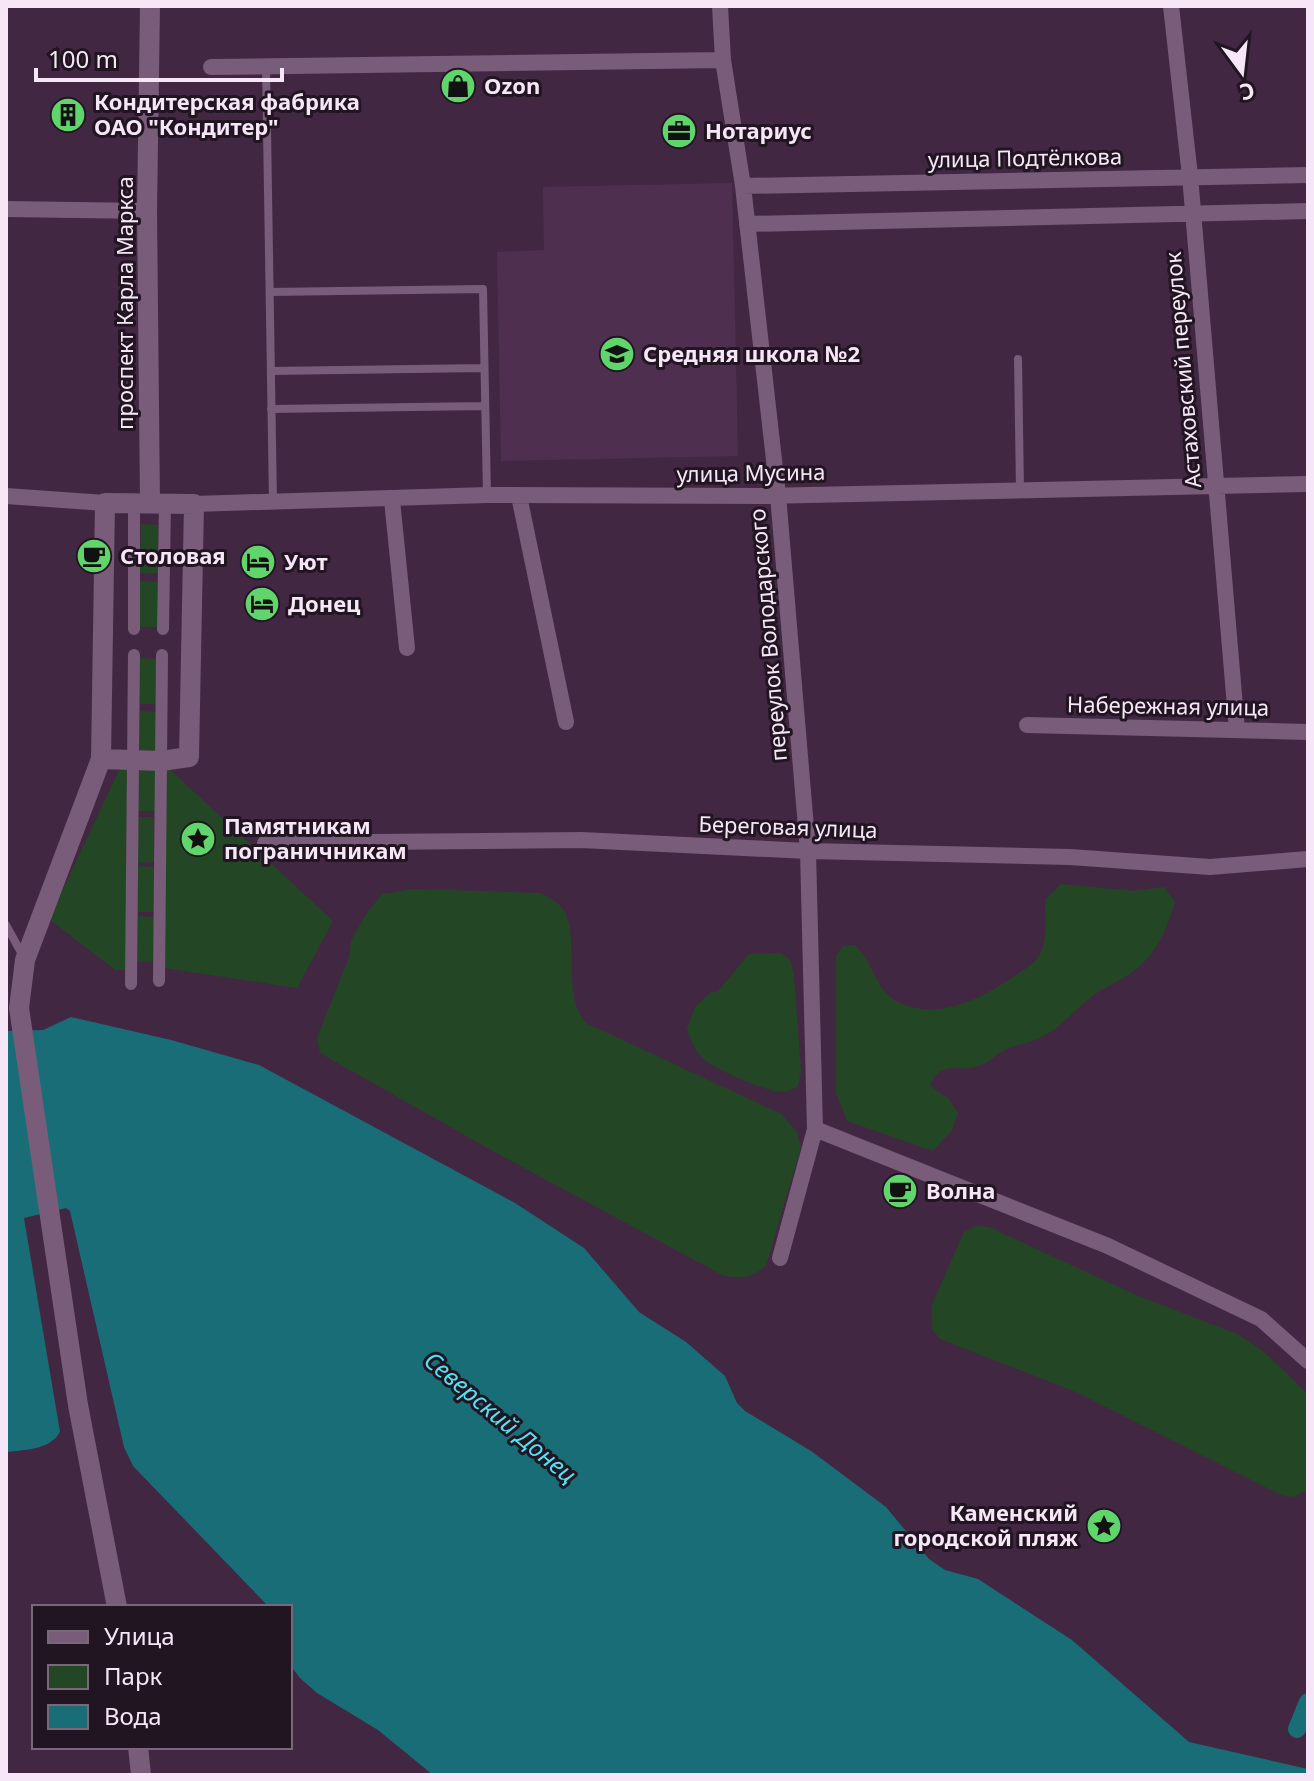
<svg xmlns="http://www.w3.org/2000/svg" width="1314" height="1781" font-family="'Noto Sans',sans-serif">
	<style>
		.built { fill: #4e2f50 }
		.green { fill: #234725 }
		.water { fill: #196d76 }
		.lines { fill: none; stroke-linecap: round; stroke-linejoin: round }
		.canal { stroke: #196d76; stroke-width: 18 }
		.service { stroke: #795b7a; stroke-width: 8 }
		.pedestrian { stroke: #795b7a; stroke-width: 12 }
		.minor { stroke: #795b7a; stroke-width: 16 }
		.tertiary { stroke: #795b7a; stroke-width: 20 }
		.labels { text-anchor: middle; stroke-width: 6; stroke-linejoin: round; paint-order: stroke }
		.poi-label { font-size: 22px; font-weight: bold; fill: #f7e6f8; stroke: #211522; text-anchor: start }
		.street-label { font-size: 22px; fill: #f7e6f8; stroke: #211522 }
		.water-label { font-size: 24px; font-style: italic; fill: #4de5f5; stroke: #211522 }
	</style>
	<rect width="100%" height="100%" fill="#422743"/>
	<path class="built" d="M732 183 738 456 501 461 497 252 544 250 543 187Z"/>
	<path class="green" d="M141 524 158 525V573H140Z
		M140 581 157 582V627H140Z
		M140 658 157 659V704H140Z
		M140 711 157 712 156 757H140Z
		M123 762H131L129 970H115L49 919Z
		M163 763 333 921 297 988 164 968Z
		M138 765H155V811H138Z
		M138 817H154V862L138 863Z
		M138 866 154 867V912H137Z
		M1061 884 1134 891 1164 887 1175 902C1168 924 1161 944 1145 961 1132 976 1110 984 1094 995 1079 1006 1067 1020 1052 1031 1037 1041 1022 1043 1007 1049 998 1052 991 1061 981 1065 959 1075 942 1057 930 1086L948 1098 958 1113 952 1130 933 1151 847 1121 836 1093V955L844 946 855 945C873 961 875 992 900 1003 939 1021 983 998 1016 975 1022 971 1031 966 1036 960 1049 946 1045 918 1045 900Z
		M413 889 541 893C546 896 553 899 557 903 586 927 557 988 586 1023L781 1114 797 1132 801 1147 766 1266C751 1278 740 1279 722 1275L491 1150 320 1053 317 1038 349 957 351 941 366 914 382 894Z
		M138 916 154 917V962H137Z
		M781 953 791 961 794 976 801 1071 798 1086C791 1091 784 1093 775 1091 758 1087 718 1071 705 1060 695 1052 691 1040 687 1028L695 1007 710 993 718 991 749 954Z
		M976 1226 989 1227 1136 1295 1237 1334 1263 1351 1308 1394V1490L1293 1497 1281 1495 1076 1392 940 1339 932 1329 931 1307 964 1232Z"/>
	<path class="water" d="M71 1017 171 1040 259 1065 515 1203 584 1248 639 1312 686 1342 725 1376 737 1403 745 1411 811 1451 886 1507 929 1559 945 1570 978 1579 1072 1640 1189 1742 1308 1769V1775H433L378 1730 317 1693 300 1678 290 1665V1607H269L133 1466 124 1447 70 1211 66 1208 24 1218 60 1432C50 1450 24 1450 6 1452V1031L43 1030Z"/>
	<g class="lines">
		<path class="canal" d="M1297 1729 1308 1702"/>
		<path class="service" d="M266 67 273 502
			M270 292 483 289 487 495
			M1018 359 1020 490
			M271 371 484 368
			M271 409 485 406
			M6 925 23 956"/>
		<path class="pedestrian" d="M134 629V504
			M163 629 165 503
			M159 981 162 655
			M131 984 134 655"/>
		<path class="minor" d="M720 6 723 60 743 186 778 495 808 851 815 1129 780 1258
			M1171 6 1190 176 1237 730
			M211 67 723 60
			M743 186 1308 175
			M6 209 147 211
			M747 224 1308 211
			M6 496 105 503
			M519 496 566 722
			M392 500 407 648
			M194 504 487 495 763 496 1308 484
			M1027 725 1308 732
			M265 843 581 840 808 851 1070 857 1210 867 1308 859
			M815 1129 1108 1246 1261 1319 1308 1361"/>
		<path class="tertiary" d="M150 503 147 211 150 6
			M101 759 161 761 189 757 194 504 105 503 101 759 25 960 19 1008 78 1405 117 1607
			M138 1747 141 1775"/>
	</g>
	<defs>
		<symbol id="shop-disc" viewBox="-11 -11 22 22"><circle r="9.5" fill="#60d56b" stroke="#211522"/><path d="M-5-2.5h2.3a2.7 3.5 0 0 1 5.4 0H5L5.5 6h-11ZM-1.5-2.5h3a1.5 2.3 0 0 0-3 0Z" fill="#111"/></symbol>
		<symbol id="building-disc" viewBox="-11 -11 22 22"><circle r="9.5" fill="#60d56b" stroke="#211522"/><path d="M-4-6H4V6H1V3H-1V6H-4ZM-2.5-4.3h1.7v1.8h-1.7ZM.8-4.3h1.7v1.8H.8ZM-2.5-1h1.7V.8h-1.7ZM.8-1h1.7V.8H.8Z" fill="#111"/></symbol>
		<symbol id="office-disc" viewBox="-11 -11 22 22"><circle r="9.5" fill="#60d56b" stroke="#211522"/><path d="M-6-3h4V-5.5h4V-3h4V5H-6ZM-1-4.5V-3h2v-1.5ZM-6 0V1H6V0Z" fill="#111"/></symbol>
		<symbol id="school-disc" viewBox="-11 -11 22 22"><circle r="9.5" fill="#60d56b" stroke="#211522"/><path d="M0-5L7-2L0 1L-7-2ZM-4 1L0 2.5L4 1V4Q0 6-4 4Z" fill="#111"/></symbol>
		<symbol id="cafe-disc" viewBox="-11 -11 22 22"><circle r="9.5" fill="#60d56b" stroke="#211522"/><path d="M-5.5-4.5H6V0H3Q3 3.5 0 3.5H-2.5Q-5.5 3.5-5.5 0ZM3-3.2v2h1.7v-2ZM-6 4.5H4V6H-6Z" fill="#111"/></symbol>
		<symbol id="hotel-disc" viewBox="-11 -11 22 22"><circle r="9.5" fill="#60d56b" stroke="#211522"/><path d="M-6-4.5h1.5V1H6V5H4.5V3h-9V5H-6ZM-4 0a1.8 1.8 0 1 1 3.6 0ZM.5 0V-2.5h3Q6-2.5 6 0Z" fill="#111"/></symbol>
		<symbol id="sight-disc" viewBox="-11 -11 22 22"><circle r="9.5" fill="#60d56b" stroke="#211522"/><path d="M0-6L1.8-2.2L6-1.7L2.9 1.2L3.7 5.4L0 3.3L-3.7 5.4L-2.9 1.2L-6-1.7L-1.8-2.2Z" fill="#111"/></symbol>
	</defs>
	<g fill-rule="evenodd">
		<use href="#shop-disc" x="438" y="66" width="40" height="40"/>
		<use href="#building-disc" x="48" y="95" width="40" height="40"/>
		<use href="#office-disc" x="659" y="111" width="40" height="40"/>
		<use href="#school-disc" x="597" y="334" width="40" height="40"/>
		<use href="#cafe-disc" x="74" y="536" width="40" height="40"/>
		<use href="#hotel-disc" x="238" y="542" width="40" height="40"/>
		<use href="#hotel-disc" x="242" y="584" width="40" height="40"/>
		<use href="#sight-disc" x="178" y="819" width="40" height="40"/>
		<use href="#cafe-disc" x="880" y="1171" width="40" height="40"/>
		<use href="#sight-disc" x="1084" y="1506" width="40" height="40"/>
	</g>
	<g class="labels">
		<g class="poi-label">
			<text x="484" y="94">Ozon</text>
			<text x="94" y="110">Кондитерская фабрика<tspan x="94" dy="25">ОАО "Кондитер"</tspan></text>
			<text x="705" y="139">Нотариус</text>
			<text x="643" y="362">Средняя школа №2</text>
			<text x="120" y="564">Столовая</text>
			<text x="284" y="570">Уют</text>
			<text x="288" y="612">Донец</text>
			<text x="224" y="834">Памятникам<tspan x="224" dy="25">пограничникам</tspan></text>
			<text x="926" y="1199">Волна</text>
			<text x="1078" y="1521" text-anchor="end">Каменский<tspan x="1078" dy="25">городской пляж</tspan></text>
		</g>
		<g class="street-label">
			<text transform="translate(1025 158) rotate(-1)" y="8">улица Подтёлкова</text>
			<text transform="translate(125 303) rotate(-90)" y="8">проспект Карла Маркса</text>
			<text transform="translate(1183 370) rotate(-95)" y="8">Астаховский переулок</text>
			<text transform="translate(751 473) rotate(-1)" y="8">улица Мусина</text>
			<text transform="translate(768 635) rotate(-95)" y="8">переулок Володарского</text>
			<text transform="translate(1168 706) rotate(1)" y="8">Набережная улица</text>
			<text transform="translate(788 827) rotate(2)" y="8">Береговая улица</text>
		</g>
		<g class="water-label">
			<text transform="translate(500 1418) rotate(40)" y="8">Северский Донец</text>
		</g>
	</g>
	<rect width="1314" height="1781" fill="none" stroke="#f7e6f8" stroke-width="16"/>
	<rect x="32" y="1605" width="260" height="144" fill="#211522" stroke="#776978" stroke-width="2"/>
	<rect x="48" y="1631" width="40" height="12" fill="#795b7a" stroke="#776978" stroke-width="2"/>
	<text x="104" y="1645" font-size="24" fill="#f7e6f8">Улица</text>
	<rect x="48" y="1665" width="40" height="24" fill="#234725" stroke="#776978" stroke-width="2"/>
	<text x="104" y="1685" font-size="24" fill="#f7e6f8">Парк</text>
	<rect x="48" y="1705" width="40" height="24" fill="#196d76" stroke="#776978" stroke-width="2"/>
	<text x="104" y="1725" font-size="24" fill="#f7e6f8">Вода</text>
	<g transform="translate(1242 72) rotate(165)" stroke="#211522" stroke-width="6" paint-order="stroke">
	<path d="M0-6L14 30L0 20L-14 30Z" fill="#f7e6f8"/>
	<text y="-12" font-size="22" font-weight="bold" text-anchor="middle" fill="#f7e6f8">С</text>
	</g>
	<path d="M36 68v12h246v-12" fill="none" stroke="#f7e6f8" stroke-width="4"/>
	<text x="48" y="68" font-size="24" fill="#f7e6f8" stroke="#211522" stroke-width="6" paint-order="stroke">100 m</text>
</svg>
